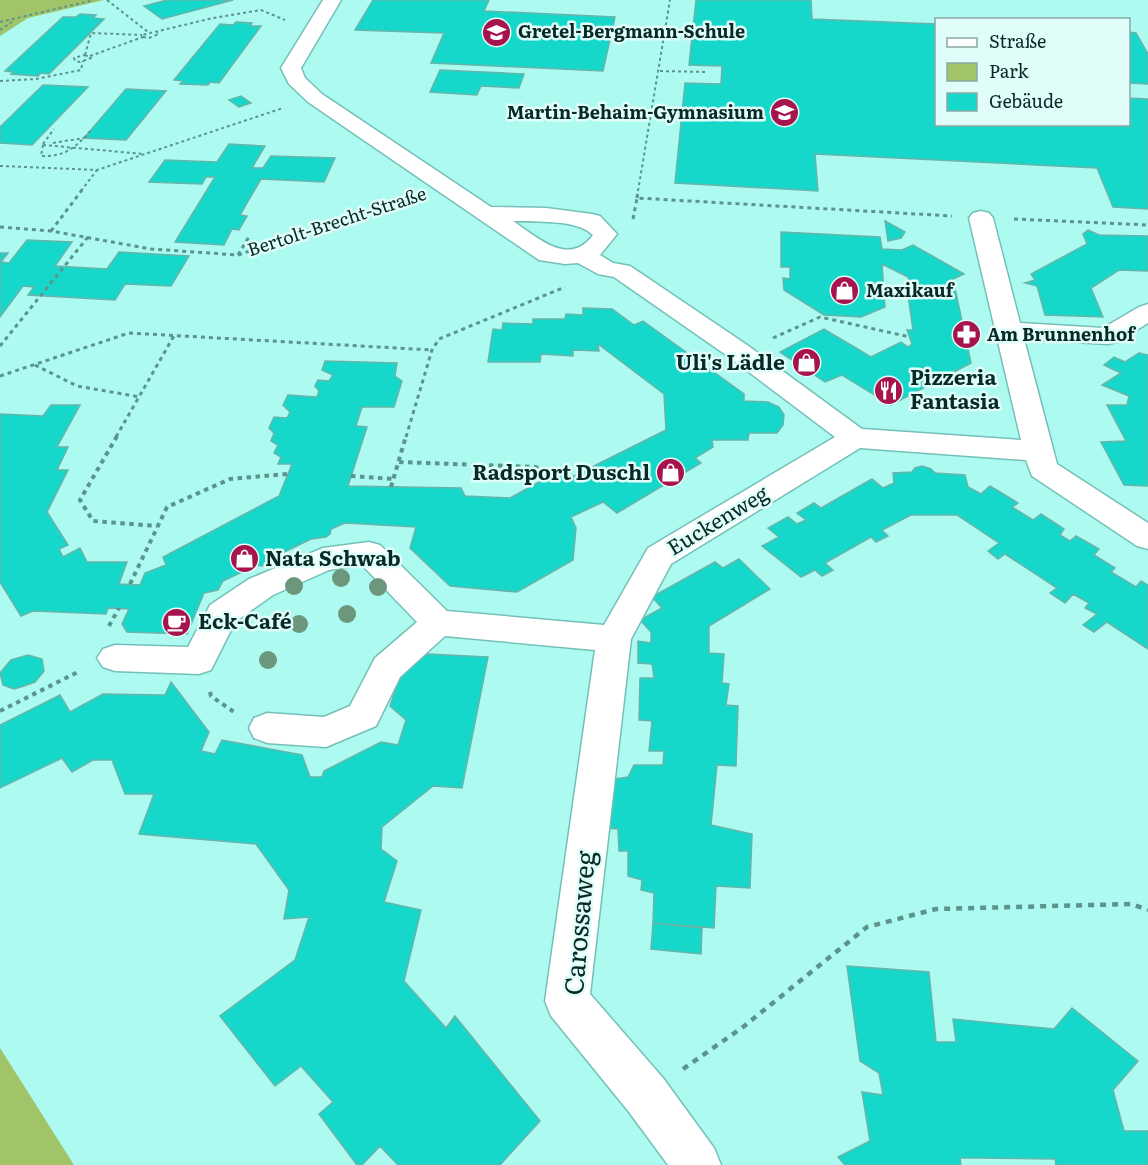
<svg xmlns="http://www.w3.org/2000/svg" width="1148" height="1165" font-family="Literata,serif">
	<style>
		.green { fill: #a1c468 }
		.building { fill: #16d8ca; stroke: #67b4ab; stroke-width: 1.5 }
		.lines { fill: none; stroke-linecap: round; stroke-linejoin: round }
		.minor-casing { stroke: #74c0b8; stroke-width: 3 }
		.path-far3 { stroke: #5b948d; stroke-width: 2; stroke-dasharray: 3 3; stroke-linecap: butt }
		.path-far2 { stroke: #5b948d; stroke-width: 3; stroke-dasharray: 4 4; stroke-linecap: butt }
		.path-far1 { stroke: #5b948d; stroke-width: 4; stroke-dasharray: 4.5 4.5; stroke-linecap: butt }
		.path { stroke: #5b948d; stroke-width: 4.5; stroke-dasharray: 6 6; stroke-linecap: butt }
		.minor { fill: #fff; fill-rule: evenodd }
		.path-bridge { stroke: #5b948d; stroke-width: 2; stroke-dasharray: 3 3; stroke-linecap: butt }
		.tree { fill: #6c977c }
		.labels { text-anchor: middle; stroke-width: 5; stroke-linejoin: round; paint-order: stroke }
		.far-poi-label { font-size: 18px; font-weight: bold; fill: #082a27; stroke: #e0fdf9; text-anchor: start }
		.far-street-label { font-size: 18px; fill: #082a27; stroke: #e0fdf9 }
		.poi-label { font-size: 21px; font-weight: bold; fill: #082a27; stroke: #e0fdf9; text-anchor: start }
		.street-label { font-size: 21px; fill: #082a27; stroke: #e0fdf9 }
		.near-street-label { font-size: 26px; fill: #082a27; stroke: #e0fdf9 }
	</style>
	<rect width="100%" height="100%" fill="#acfaf0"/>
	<path class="green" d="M0 0H104L28 18 0 36Z
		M0 1048 74 1165H0Z"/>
	<path class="building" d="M167 0H233L162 19 144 6Z
		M373 0H489L484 11 615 17 603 71 431 63 444 33 355 30Z
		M696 0H811L812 19 936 24V124H1128V98L1148 99V209L1113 207 1097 168 815 154 818 191 675 183 685 83 721 84 722 66 689 65Z
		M80 14 96 15 93 18 104 19 49 74 41 73 38 76 11 74 13 72 5 71 63 17H76Z
		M236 22 252 23 250 26H261L219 83 210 82 208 85 180 84 183 81 174 80 220 24 233 25Z
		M1128 32 1136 33 1148 54V84L1128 83Z
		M440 70 524 74 519 88 481 86 477 95 430 92Z
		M43 85 88 87 32 145 0 143V127Z
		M126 89 166 91 126 140 84 138Z
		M241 96 251 103 239 107 229 100Z
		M229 144 265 146 252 168H263L271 156 335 158 324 182 261 179 240 215 247 216 239 230 232 229 224 245 175 242 215 177H206L202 184 149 182 165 160 217 162Z
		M885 221 905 232 901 238 888 241Z
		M1088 230 1099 235 1148 236V271L1119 270 1091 288 1103 317 1045 315 1037 286 1025 283 1035 280 1031 274 1087 244 1083 234Z
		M781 232 880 237 882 249 902 250 913 245 964 274 953 279 971 363 891 405 842 375 825 382 780 352 824 329 871 357 901 342 908 347 912 344 907 330H913L907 288H910L908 277 882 264 885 307 861 317 824 315 784 290 783 278 790 279V267H781Z
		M27 240 72 242 55 266 107 269 119 252 189 256 171 286 125 284 115 300 28 295 34 287 23 286 0 317V253H8L1 262 9 263Z
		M583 308 612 309 634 325 643 321 744 394V401L768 402 779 407 784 415 783 425 777 433H749L748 440H712L713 447 695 458 701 463 617 513 603 502 571 517 576 528 573 560 517 592 450 586 410 548 416 527 345 523 331 529 330 534 326 537 311 539 276 556 275 560 271 564 262 566 257 565 223 581 218 590 204 593 187 634 127 632 122 624 129 609 108 608 106 614 33 611 21 616 0 582V414L43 416 51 405H80L57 447H68L57 470H68L47 512 68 545 59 549 63 557 80 548 87 562H127L119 584 140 585 145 573 166 565 163 557 279 496 292 464H278L281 457 274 453 278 445 271 441 274 433 269 428 274 417 287 418 290 412 283 405 288 395 317 397 319 391 315 386 318 380 329 381 333 375 322 370 325 361 397 363 395 376 402 381 394 407H362L356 426 367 427 348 486 461 488 465 496 510 498 563 469 572 477 666 430 664 394 598 344 599 351 573 350V356L541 354 540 362H488L493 329 502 330 503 323 533 324V319H565L566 314 583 315Z
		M1139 353 1148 355V486L1124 485 1101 442 1126 441 1107 405H1127L1129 396 1102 385 1121 373 1104 365 1114 357 1125 362Z
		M922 466 931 469 935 473 965 475 968 487 981 494 990 486 1018 503 1012 507 1033 520 1041 514 1064 529 1060 535 1070 541 1076 536 1099 549 1094 555 1115 568 1111 572 1136 587 1141 581 1148 585V649L1107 622 1094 632 1083 625 1097 614 1085 608 1089 603 1073 594 1065 603 1050 593 1057 588 1005 554 998 559 988 551 999 543 957 515H911L882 530 888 536 876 542 871 537 825 563 833 570 822 576 815 570 801 577 762 546 779 537 768 528 788 517 797 524 806 520 797 513 814 503 821 508 872 479 883 488 894 483 893 473 912 472 915 468Z
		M739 559 770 589 709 626V653L724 654 722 683 729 684 726 705 738 706 736 766 717 765 711 825 752 834 750 888 716 886 714 928 653 923 654 893 641 890 642 880 628 876V851H619L618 829 592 827 597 788 614 789 615 779 628 777 634 765H663L664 751H649L652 721 639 720 640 678H654L652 664 638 663V641L651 643V632L640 620 662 608 652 597 715 562 723 568Z
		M427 654 488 657 462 788 433 786 382 827 381 849 397 861 384 902 421 910 404 981 446 1028 455 1016 540 1121 500 1165H398L380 1146 362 1165H357L319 1114 333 1102 301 1066 275 1086 220 1016 295 960 309 917 284 919 289 890 256 844 139 834 154 794H125L112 760H93L72 772 62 758 0 788V725L60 695 70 712 103 694 165 695 171 682 209 732 201 751 215 754 222 740 302 755 310 777H322L324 771 381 742 398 745 406 720 390 706 401 673Z
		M28 655 42 659 44 671 35 682 24 686 14 689 3 685 0 673 11 660Z
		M653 923 702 928 701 954 651 949Z
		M847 966 929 972 936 1042H956L953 1019 1054 1029 1072 1008 1138 1061 1113 1090 1124 1131H1148V1165H1056L1055 1159 978 1158H960L961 1165H845L838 1157 870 1141 862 1092 883 1095 879 1073 860 1061Z"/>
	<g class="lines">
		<defs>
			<path id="minor" d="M323 0H341L301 68 305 78 322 94 491 207 546 208 592 214 600 216 617 234 600 255 613 263 630 266 747 345 862 429 1021 440 969 218 973 213 981 211 989 213 993 218 1020 323 1103 328 1139 307 1148 304V323L1117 342 1108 344 1024 339 1057 464 1148 523V549L1137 546 1032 476 1026 460 860 448 671 564 631 639 590 994 663 1078 714 1148 721 1165H668L629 1112 551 1016 545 1001 595 650 445 636 400 677 376 726 326 747 267 743 254 738 249 728 254 718 267 713 324 717 350 706 375 658 417 622 362 565 329 570 273 595 235 622 211 670 199 674 115 671 103 667 97 658 103 649 115 645 188 647 210 605 249 579 323 548 369 542 380 545 447 611 604 625 648 548 835 437 729 357 614 277 598 274 578 263 565 264 539 260 308 102 289 84 281 68ZM513 221C535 222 577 219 593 235 569 268 537 237 513 221Z"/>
		</defs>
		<use href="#minor" class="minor-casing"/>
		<path class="path-far3" d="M107 0 148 32
			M0 22 94 0
			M0 30 12 22
			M143 37 149 38 159 34 157 33
			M85 55 91 33 142 35
			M85 55 91 58 80 62 75 61 74 58Z
			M90 56 143 37 142 35 213 18 261 10 285 20
			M660 71 706 72
			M0 81 36 79 81 70 83 61
			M53 143 84 138
			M43 144 54 129
			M43 145 144 154
			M0 166 97 170 283 108
			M81 191 97 170
			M638 191 670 0"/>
		<path class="path-far2" d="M637 198 638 190
			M633 219 637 198 952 216
			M1014 219 1148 225
			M0 227 51 231 151 249 238 255 411 197
			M51 231 82 190
			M238 255 250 235
			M773 338 820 317 910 337
			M0 346 88 237
			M35 365 77 386 140 397
			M0 376 129 333 432 350
			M116 437 175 334
			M406 437 432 350 439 339 565 287"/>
		<path class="path-far1" d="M117 436 80 500 93 521 157 526
			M399 462 536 467 549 477
			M351 476 394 479
			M391 487 406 436
			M130 584 167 507 230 479 287 474
			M109 626 119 608
			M210 692 211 696 234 712
			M0 711 80 671"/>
		<path class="path" d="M683 1069 743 1027 867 927 936 909 1131 904 1148 910"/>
		<use href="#minor" class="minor"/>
		<path class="path-bridge" d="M43 145 41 156C66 157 76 147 92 129"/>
	</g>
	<g class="tree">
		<circle cx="341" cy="578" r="9"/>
		<circle cx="294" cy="586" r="9"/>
		<circle cx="378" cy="587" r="9"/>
		<circle cx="347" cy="614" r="9"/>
		<circle cx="299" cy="624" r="9"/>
		<circle cx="268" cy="660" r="9"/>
	</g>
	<defs>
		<symbol id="school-disc" viewBox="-11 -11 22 22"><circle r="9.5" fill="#a7134c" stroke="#e0fdf9"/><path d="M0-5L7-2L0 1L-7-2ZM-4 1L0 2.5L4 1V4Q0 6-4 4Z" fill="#fff"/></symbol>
		<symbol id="shop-disc" viewBox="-11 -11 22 22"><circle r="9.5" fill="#a7134c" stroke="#e0fdf9"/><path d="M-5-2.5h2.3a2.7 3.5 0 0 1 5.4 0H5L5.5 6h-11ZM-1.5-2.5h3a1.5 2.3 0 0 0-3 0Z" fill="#fff"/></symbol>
		<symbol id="pharmacy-disc" viewBox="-11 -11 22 22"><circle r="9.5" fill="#a7134c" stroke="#e0fdf9"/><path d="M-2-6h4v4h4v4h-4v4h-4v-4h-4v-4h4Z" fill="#fff"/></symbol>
		<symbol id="restaurant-disc" viewBox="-11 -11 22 22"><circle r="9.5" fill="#a7134c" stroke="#e0fdf9"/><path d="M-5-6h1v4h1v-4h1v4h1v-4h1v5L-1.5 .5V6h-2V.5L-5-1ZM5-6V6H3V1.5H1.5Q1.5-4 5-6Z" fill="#fff"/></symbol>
		<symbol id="cafe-disc" viewBox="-11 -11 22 22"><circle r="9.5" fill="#a7134c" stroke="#e0fdf9"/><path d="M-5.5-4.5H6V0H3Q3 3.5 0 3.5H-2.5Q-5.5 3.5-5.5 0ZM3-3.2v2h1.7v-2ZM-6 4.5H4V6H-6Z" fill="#fff"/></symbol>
	</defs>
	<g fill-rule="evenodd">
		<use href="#school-disc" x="480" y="16" width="33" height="33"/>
		<use href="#school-disc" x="768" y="96" width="33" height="33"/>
		<use href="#shop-disc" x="828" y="274" width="33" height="33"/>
		<use href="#pharmacy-disc" x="950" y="318" width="33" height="33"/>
		<use href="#shop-disc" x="790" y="346" width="33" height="33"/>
		<use href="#restaurant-disc" x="872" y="374" width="33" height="33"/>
		<use href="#shop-disc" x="654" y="456" width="33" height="33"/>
		<use href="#shop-disc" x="228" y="542" width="33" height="33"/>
		<use href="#cafe-disc" x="160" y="606" width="33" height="33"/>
	</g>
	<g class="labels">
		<g class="far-poi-label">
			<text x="518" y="38">Gretel-Bergmann-Schule</text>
			<text x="764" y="119" text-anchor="end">Martin-Behaim-Gymnasium</text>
			<text x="866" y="297">Maxikauf</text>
			<text x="987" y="341">Am Brunnenhof</text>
		</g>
		<g class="far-street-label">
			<text transform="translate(337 222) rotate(-18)" y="6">Bertolt-Brecht-Straße</text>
		</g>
		<g class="poi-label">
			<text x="785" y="370" text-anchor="end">Uli's Lädle</text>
			<text x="910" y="385">Pizzeria<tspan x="910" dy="24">Fantasia</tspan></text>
			<text x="650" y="480" text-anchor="end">Radsport Duschl</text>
			<text x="265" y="566">Nata Schwab</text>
			<text x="198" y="629">Eck-Café</text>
		</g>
		<g class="street-label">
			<text transform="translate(718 521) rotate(-31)" y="7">Euckenweg</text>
		</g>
		<g class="near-street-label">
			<text transform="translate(580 923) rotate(-85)" y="9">Carossaweg</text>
		</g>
	</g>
	<rect x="935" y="18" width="195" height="108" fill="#e0fdf9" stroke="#8aa9a5" stroke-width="1.5"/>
	<rect x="947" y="38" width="30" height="9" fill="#ffffff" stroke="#8aa9a5" stroke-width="1.5"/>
	<text x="989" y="48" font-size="18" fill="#082a27">Straße</text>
	<rect x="947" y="63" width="30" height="18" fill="#a1c468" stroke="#8aa9a5" stroke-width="1.5"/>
	<text x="989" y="78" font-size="18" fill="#082a27">Park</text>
	<rect x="947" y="93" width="30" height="18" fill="#16d8ca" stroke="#8aa9a5" stroke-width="1.5"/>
	<text x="989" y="108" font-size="18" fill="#082a27">Gebäude</text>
</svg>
